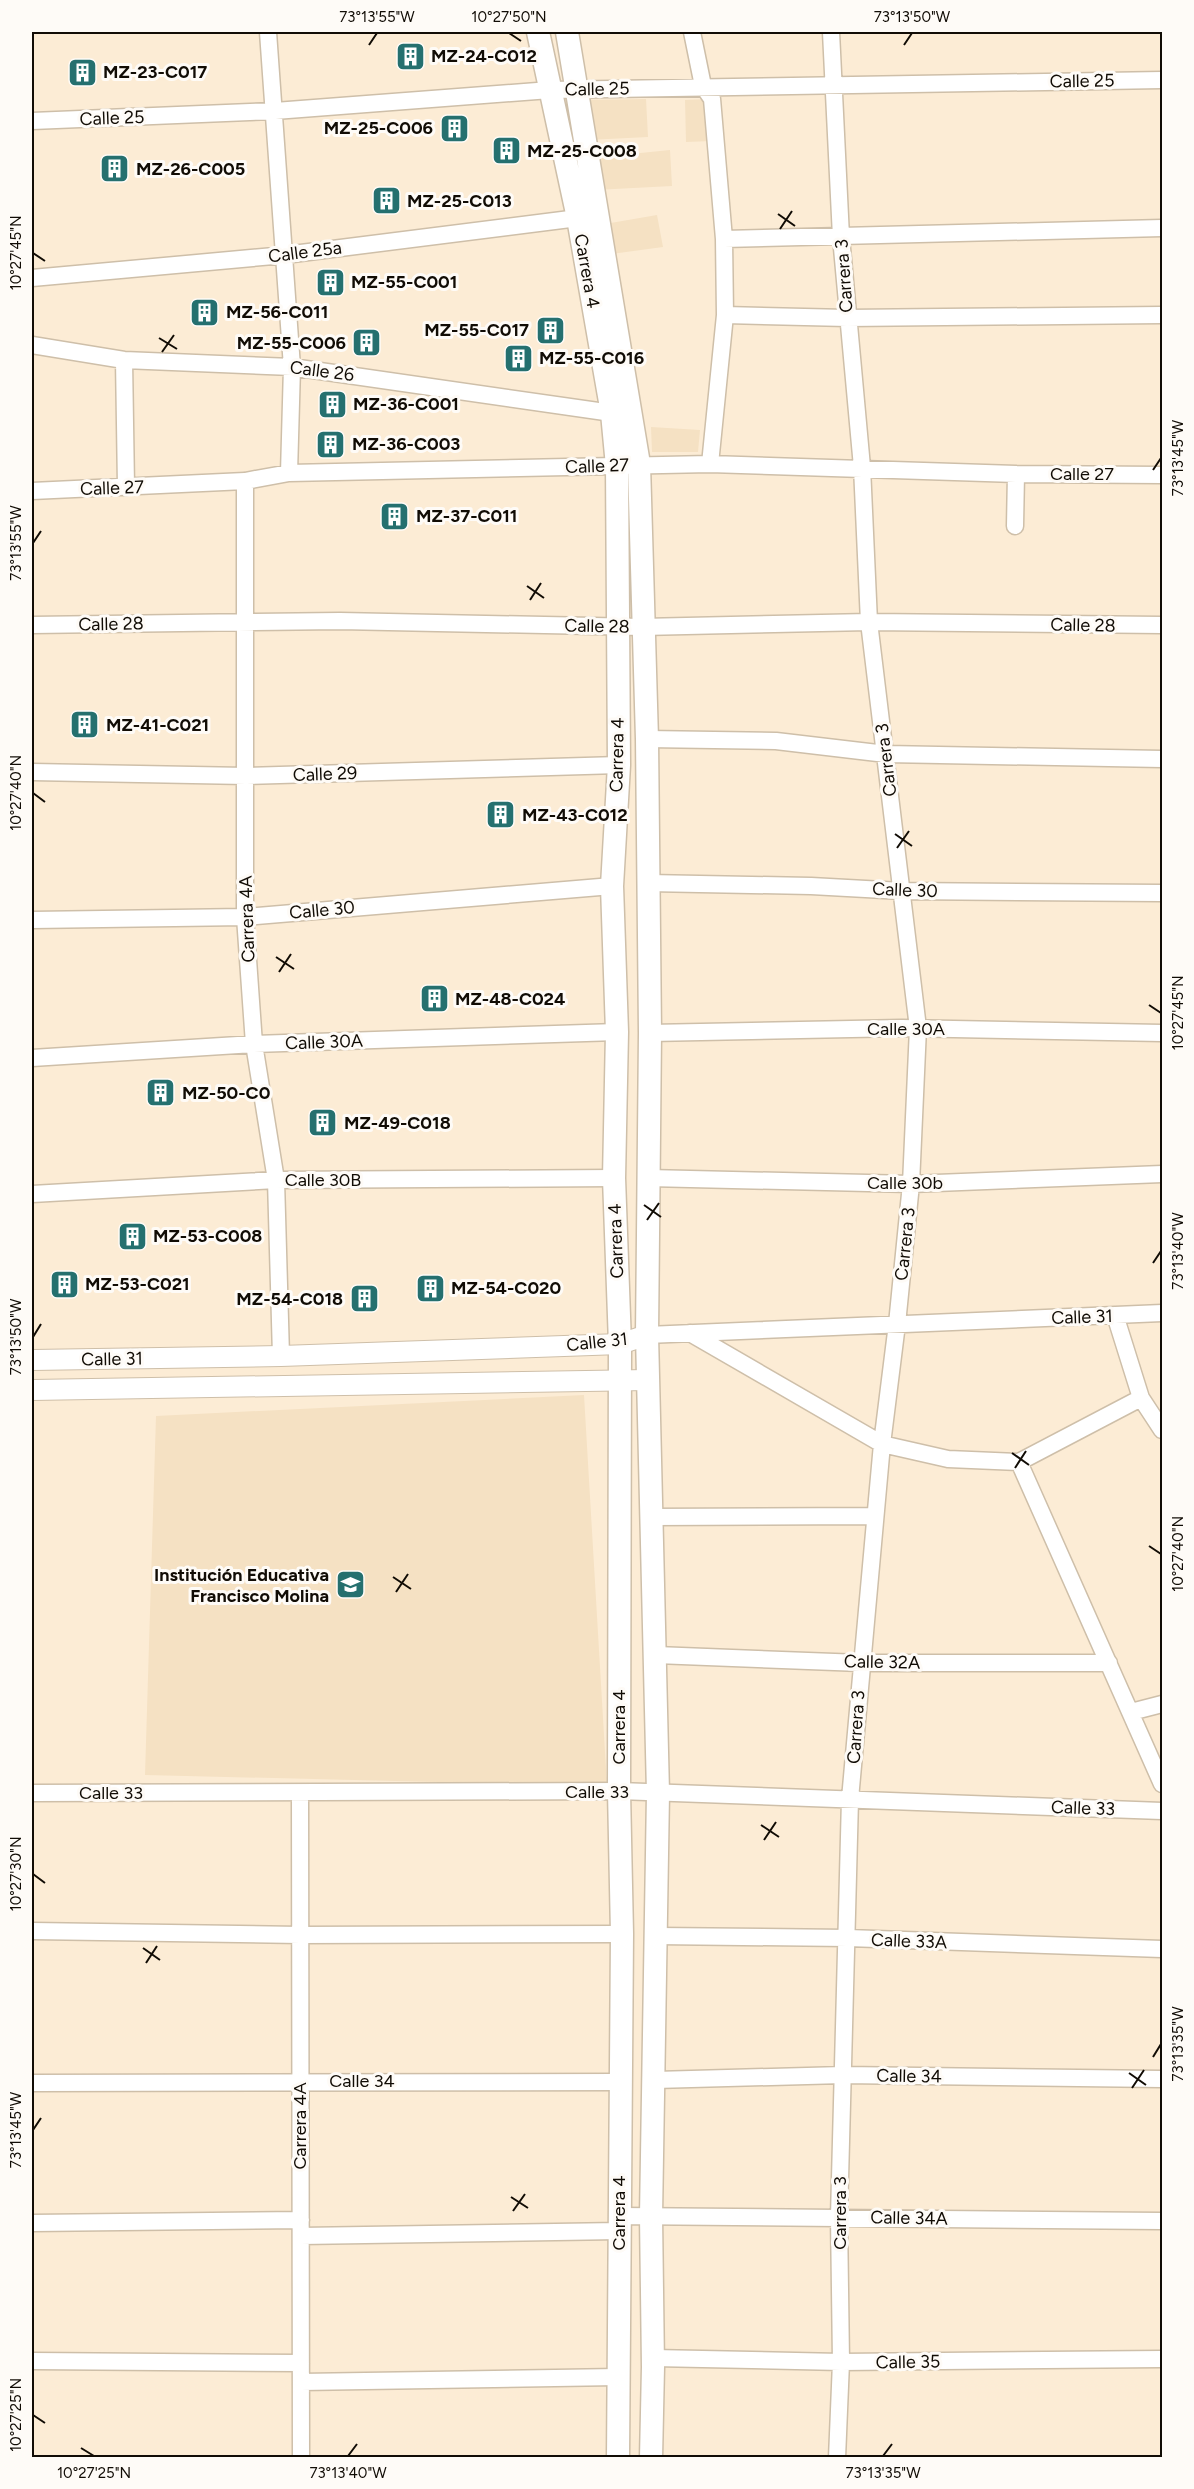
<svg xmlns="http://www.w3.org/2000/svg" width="1194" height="2489" font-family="Figtree,sans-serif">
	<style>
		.built { fill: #f5e1c3 }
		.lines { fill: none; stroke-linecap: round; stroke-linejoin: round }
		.minor-casing { stroke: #cebfa9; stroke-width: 19 }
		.tertiary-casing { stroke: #cebfa9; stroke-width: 22 }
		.secondary-casing { stroke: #cebfa9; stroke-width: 25 }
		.minor { stroke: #fff; stroke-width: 16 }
		.tertiary { stroke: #fff; stroke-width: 20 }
		.secondary { stroke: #fff; stroke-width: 22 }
		.ticks { fill: none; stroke: #110c05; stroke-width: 2 }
		.labels { text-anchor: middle; stroke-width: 6; stroke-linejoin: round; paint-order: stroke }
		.poi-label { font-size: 18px; font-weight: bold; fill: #110c05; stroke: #fefbf7; text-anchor: start }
		.street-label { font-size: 18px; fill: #110c05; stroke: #fefbf7 }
		.neatline { fill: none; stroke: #110c05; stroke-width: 2 }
		.ticks-label { font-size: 15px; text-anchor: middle; fill: #110c05 }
	</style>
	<rect width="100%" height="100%" fill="#fcecd5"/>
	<path class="built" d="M646 99 648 137 588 140 582 100Z
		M709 99 712 141 686 142 685 100Z
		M670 150 672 186 595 190 591 158Z
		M657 215 663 247 604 255 599 225Z
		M651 427 700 430 698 452H652Z
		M584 1395 607 1786 145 1775 156 1416Z"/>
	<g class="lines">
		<defs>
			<path id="minor" d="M268 32 292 367 289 473
				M692 32 703 86 712 99 724 239 725 315 710 464
				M831 32 841 237 862 467 869 622 918 1028 911 1184 897 1324 882 1444 850 1799 839 2217 841 2362 837 2458
				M32 121 275 111 550 90 1162 80
				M724 239 1162 228
				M32 278 285 255 578 218
				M725 315 847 318 1162 315
				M32 345 124 360 292 367 612 413
				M124 360 126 487
				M245 481V917L254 1044 276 1180 281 1356
				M32 491 245 481 289 473 710 464 1016 474 1162 475
				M1015 526 1016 474
				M32 625 340 621 642 627 869 622 1162 625
				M647 739 776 741 886 754 1162 759
				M32 772 246 776 619 765
				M648 883 811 886 902 891 1162 893
				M32 920 245 917 612 886
				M650 1033 902 1028 1162 1033
				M32 1058 254 1044 617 1032
				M648 1178 911 1184 1162 1174
				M32 1194 276 1180 614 1178
				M1115 1315 1141 1398 1162 1430
				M690 1333 882 1444 948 1459 1019 1462
				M647 1335 1162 1313
				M1019 1462 1162 1784
				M1019 1462 1141 1398
				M651 1517 875 1516
				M656 1655 861 1663H1109
				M1131 1712 1162 1704
				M32 1793 619 1791 1162 1811
				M300 1794 301 2458
				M32 1931 300 1935 622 1934
				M656 1936 848 1938 1162 1949
				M655 2080 843 2075 1162 2079
				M32 2083 620 2082
				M620 2216 1162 2221
				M32 2223 301 2220
				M301 2236 619 2231
				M653 2358 841 2362 1162 2359
				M32 2361 301 2363
				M301 2382 618 2377"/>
			<path id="tertiary" d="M32 1360 281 1356 620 1344 647 1335
				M32 1390 648 1380"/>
			<path id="secondary" d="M538 32 578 218 612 413 617 466 619 765 612 886 617 1032 614 1178 620 1344 619 1791 622 1934 618 2458
				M567 32 639 464 647 739 650 1033 647 1335 658 1793 651 2216 653 2367 651 2458"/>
		</defs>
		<use href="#minor" class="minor-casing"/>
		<use href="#tertiary" class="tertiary-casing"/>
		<use href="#secondary" class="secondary-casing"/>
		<use href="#minor" class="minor"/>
		<use href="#tertiary" class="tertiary"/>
		<use href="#secondary" class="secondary"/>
	</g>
	<path class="ticks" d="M509 33 521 41M369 45 377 33M904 45 912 33M778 214 795 226M780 229 792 211M33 253 45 261M159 338 177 349M162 352 174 335M1153 470 1161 458M33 543 41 531M527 586 544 598M530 600 541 583M33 793 45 802M895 834 912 846M897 848 909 831M276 957 294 969M279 972 291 954M1149 1005 1161 1013M644 1205 661 1217M647 1220 659 1203M1153 1263 1161 1251M33 1337 41 1324M1012 1453 1029 1465M1015 1468 1026 1451M1149 1546 1161 1554M393 1577 411 1589M396 1592 408 1574M761 1825 779 1837M764 1840 776 1822M33 1874 45 1883M143 1948 160 1960M146 1963 157 1946M1153 2057 1161 2044M1129 2073 1146 2085M1132 2088 1144 2070M33 2130 41 2118M511 2197 528 2208M513 2211 525 2194M33 2415 45 2423M81 2448 94 2456M348 2456 357 2444M883 2456 892 2444"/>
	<defs>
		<symbol id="building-square" viewBox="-11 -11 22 22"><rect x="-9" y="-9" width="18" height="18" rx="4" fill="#25706f" stroke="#fefbf7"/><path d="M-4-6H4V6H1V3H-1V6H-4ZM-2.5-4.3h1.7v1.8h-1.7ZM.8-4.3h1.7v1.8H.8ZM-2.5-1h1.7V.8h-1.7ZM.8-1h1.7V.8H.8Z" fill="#fff"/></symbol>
		<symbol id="school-square" viewBox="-11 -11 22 22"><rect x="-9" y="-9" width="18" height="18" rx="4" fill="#25706f" stroke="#fefbf7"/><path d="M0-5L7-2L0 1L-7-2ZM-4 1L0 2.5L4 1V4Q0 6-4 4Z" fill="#fff"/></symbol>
	</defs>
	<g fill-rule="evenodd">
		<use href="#building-square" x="394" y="40" width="33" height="33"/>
		<use href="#building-square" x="66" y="56" width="33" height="33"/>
		<use href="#building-square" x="438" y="112" width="33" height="33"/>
		<use href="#building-square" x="490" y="134" width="33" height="33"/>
		<use href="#building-square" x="98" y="152" width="33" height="33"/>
		<use href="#building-square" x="370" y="184" width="33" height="33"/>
		<use href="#building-square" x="314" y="266" width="33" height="33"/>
		<use href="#building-square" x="188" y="296" width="33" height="33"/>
		<use href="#building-square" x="534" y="314" width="33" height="33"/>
		<use href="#building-square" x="350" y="326" width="33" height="33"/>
		<use href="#building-square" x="502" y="342" width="33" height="33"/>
		<use href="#building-square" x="316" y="388" width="33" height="33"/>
		<use href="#building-square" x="314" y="428" width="33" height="33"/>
		<use href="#building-square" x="378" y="500" width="33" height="33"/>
		<use href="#building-square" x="68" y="708" width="33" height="33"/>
		<use href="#building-square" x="484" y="798" width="33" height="33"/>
		<use href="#building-square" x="418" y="982" width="33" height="33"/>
		<use href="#building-square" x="144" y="1076" width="33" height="33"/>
		<use href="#building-square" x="306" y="1106" width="33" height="33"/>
		<use href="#building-square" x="116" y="1220" width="33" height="33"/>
		<use href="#building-square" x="48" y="1268" width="33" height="33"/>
		<use href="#building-square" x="414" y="1272" width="33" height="33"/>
		<use href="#building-square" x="348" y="1282" width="33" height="33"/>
		<use href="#school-square" x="334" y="1568" width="33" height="33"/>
	</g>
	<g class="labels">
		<g class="poi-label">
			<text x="431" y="62">MZ-24-C012</text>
			<text x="103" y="78">MZ-23-C017</text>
			<text x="433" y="134" text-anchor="end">MZ-25-C006</text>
			<text x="527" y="157">MZ-25-C008</text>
			<text x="136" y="175">MZ-26-C005</text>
			<text x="407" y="207">MZ-25-C013</text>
			<text x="351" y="288">MZ-55-C001</text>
			<text x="226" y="318">MZ-56-C011</text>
			<text x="529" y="336" text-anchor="end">MZ-55-C017</text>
			<text x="346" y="349" text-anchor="end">MZ-55-C006</text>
			<text x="539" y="364">MZ-55-C016</text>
			<text x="353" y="410">MZ-36-C001</text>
			<text x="352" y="450">MZ-36-C003</text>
			<text x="416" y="522">MZ-37-C011</text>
			<text x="106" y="731">MZ-41-C021</text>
			<text x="522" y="821">MZ-43-C012</text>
			<text x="455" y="1005">MZ-48-C024</text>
			<text x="182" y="1099">MZ-50-C0</text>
			<text x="344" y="1129">MZ-49-C018</text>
			<text x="153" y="1242">MZ-53-C008</text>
			<text x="85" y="1290">MZ-53-C021</text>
			<text x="451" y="1294">MZ-54-C020</text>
			<text x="343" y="1305" text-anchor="end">MZ-54-C018</text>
			<text x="329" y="1581" text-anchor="end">Institución Educativa<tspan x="329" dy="21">Francisco Molina</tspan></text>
		</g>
		<g class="street-label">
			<text transform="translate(1082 81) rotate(-1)" y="6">Calle 25</text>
			<text transform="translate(597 89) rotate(-1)" y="6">Calle 25</text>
			<text transform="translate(112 118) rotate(-2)" y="6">Calle 25</text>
			<text transform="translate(305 252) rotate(-7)" y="6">Calle 25a</text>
			<text transform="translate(587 271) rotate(80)" y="6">Carrera 4</text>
			<text transform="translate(844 276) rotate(-94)" y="6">Carrera 3</text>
			<text transform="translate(322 371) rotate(7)" y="6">Calle 26</text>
			<text transform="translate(597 466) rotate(-2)" y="6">Calle 27</text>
			<text x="1082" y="480">Calle 27</text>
			<text transform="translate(112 488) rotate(-2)" y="6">Calle 27</text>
			<text transform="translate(111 624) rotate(-1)" y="6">Calle 28</text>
			<text transform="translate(1083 625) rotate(1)" y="6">Calle 28</text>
			<text transform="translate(597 626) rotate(1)" y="6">Calle 28</text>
			<text transform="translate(617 755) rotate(-89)" y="6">Carrera 4</text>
			<text transform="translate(886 760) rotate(-97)" y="6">Carrera 3</text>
			<text transform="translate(325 774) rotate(-2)" y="6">Calle 29</text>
			<text transform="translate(905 890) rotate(2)" y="6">Calle 30</text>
			<text transform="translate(322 910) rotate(-5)" y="6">Calle 30</text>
			<text transform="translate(247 919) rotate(-92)" y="6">Carrera 4A</text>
			<text x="906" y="1035">Calle 30A</text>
			<text transform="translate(324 1042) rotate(-2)" y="6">Calle 30A</text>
			<text x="323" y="1186">Calle 30B</text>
			<text x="905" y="1189">Calle 30b</text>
			<text transform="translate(616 1241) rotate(-92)" y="6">Carrera 4</text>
			<text transform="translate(905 1244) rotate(-84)" y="6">Carrera 3</text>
			<text transform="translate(1082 1317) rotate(-2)" y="6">Calle 31</text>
			<text transform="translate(597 1342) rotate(-6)" y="6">Calle 31</text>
			<text transform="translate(112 1359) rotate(-1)" y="6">Calle 31</text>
			<text transform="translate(882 1662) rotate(1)" y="6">Calle 32A</text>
			<text transform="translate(619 1727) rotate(-90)" y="6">Carrera 4</text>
			<text transform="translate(856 1727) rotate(-86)" y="6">Carrera 3</text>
			<text x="597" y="1798">Calle 33</text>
			<text x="111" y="1799">Calle 33</text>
			<text transform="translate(1083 1808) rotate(2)" y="6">Calle 33</text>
			<text transform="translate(909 1941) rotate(2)" y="6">Calle 33A</text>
			<text transform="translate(909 2076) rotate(1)" y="6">Calle 34</text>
			<text x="362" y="2087">Calle 34</text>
			<text transform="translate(300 2126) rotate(-90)" y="6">Carrera 4A</text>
			<text transform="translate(619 2213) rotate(-90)" y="6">Carrera 4</text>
			<text transform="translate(840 2213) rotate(-90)" y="6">Carrera 3</text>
			<text transform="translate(909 2218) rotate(1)" y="6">Calle 34A</text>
			<text transform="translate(908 2362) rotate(-1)" y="6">Calle 35</text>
		</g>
	</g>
	<rect width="1194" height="2489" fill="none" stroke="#fefbf7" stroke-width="66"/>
	<rect x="33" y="33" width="1128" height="2423" class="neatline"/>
	<g class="ticks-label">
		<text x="377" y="22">73°13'55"W</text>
		<text x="509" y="22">10°27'50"N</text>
		<text x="912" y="22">73°13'50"W</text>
		<text transform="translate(16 253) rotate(-90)" y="5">10°27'45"N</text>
		<text transform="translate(1178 458) rotate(-90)" y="5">73°13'45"W</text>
		<text transform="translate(16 543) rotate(-90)" y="5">73°13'55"W</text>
		<text transform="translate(16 793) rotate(-90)" y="5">10°27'40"N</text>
		<text transform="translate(1178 1013) rotate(-90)" y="5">10°27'45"N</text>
		<text transform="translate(1178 1251) rotate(-90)" y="5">73°13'40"W</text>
		<text transform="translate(16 1337) rotate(-90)" y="5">73°13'50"W</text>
		<text transform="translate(1178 1554) rotate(-90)" y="5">10°27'40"N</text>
		<text transform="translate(16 1874) rotate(-90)" y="5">10°27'30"N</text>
		<text transform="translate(1178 2044) rotate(-90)" y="5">73°13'35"W</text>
		<text transform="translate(16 2130) rotate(-90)" y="5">73°13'45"W</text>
		<text transform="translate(16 2415) rotate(-90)" y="5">10°27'25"N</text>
		<text x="94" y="2478">10°27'25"N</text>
		<text x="348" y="2478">73°13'40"W</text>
		<text x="883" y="2478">73°13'35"W</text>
	</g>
</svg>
